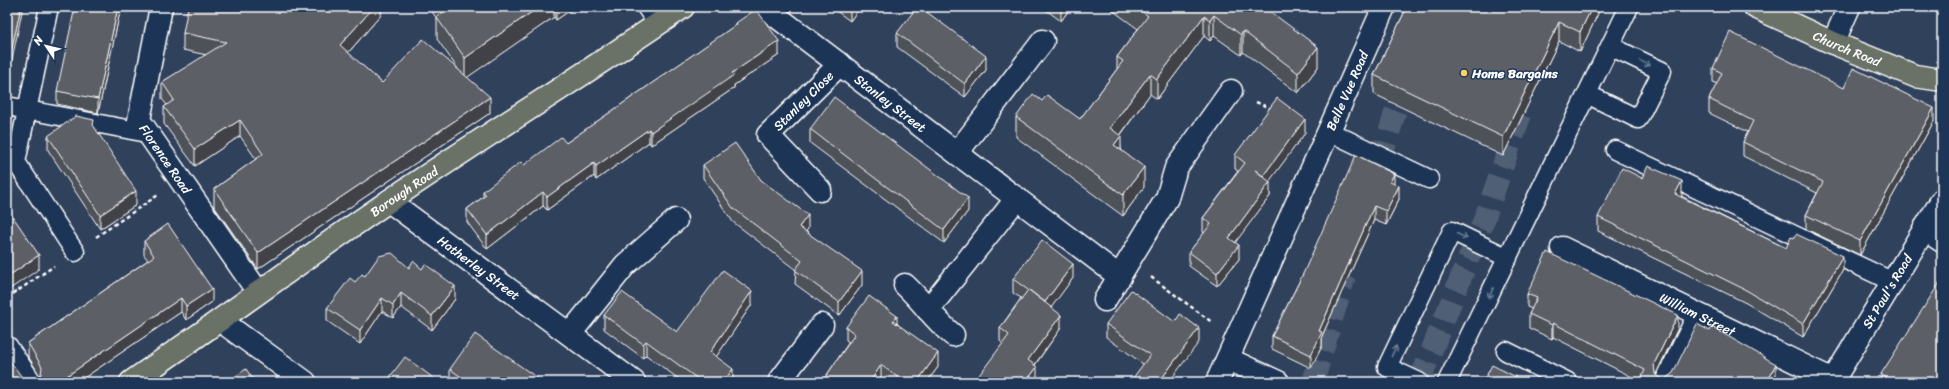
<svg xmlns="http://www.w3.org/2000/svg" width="1949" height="389" font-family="Sriracha,sans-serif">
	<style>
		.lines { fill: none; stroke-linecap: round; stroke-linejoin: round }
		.highway-tunnel { stroke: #4f5e74; stroke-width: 22; stroke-dasharray: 22 11; stroke-linecap: butt }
		.lane-casing { stroke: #fff; stroke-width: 21 }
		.street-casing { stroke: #fff; stroke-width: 25 }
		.primary-casing { stroke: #fff; stroke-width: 25 }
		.path { stroke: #fff; stroke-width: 2.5; stroke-dasharray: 4 3; stroke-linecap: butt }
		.lane { stroke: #1d3557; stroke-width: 18 }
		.street { stroke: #1d3557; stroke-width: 22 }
		.primary { stroke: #6a7166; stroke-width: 22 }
		.wall { fill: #4e5158; stroke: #fff }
		.shaded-wall { fill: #404247; stroke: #fff }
		.building { fill: #5b5e66; stroke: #fff }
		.oneway { stroke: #6c7c92 }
		.poi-dot { fill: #ffd166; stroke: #1d3557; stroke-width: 1.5 }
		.labels { text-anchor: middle; stroke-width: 3; stroke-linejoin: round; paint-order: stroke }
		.street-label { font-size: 13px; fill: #fff; stroke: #1d3557 }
		.poi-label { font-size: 13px; font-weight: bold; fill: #fff; stroke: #1d3557; text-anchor: start }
	</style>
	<rect width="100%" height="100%" fill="#30415c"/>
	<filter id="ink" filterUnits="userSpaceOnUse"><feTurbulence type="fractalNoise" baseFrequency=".025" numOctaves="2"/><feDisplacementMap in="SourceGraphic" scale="8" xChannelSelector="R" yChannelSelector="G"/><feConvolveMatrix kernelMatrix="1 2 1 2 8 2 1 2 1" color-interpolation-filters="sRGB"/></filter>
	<g filter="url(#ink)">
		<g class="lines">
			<path class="highway-tunnel" d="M1370 195 1406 77
				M1313 382 1345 276
				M1419 382 1484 220 1523 108"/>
			<defs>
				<path id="lane" d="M49 7 16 162 75 252
					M646 7 658 24
					M1587 94 1638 119 1662 71 1610 46
					M7 106 147 133
					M1330 132 1429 179
					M1615 150 1893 282
					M1506 351 1568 382
					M1419 382 1387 367 1452 231 1508 258
					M1447 382 1629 7
					M1664 382 1697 314"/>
				<g id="street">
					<path id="s1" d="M161 7 139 120 258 292"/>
					<path id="s2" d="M764 7 1120 277"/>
					<path d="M1833 43 1849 7"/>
					<path d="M957 153 1043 41"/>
					<path id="s3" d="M820 190 768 135 840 64"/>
					<path id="s4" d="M389 201 634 382"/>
					<path d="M1924 229 1942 241"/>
					<path id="s5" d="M1562 248 1837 382"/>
					<path d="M905 285C922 301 935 320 953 335"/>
					<path d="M1105 300 1167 198 1176 168 1231 91"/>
					<path d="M928 310 1017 198"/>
					<path d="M221 321 305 382"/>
					<path d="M570 334 625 265 676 220"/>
					<path d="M7 348 30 382"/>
					<path d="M1228 359 1278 382"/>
					<path d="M779 382 822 325"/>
					<path id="s6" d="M1217 382 1384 7"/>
					<path id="s7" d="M1832 382 1942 200"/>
				</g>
				<g id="primary">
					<path id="s8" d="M1755 7 1833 43 1915 76 1942 80"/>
					<path id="s9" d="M131 382C218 323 302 260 389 201 486 135 586 74 683 7"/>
				</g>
			</defs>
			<use href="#lane" class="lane-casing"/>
			<use href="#street" class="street-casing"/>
			<use href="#primary" class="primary-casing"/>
			<path class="path" d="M1256 102 1272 109
				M96 237 158 195
				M1151 277 1213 323
				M7 298 54 266"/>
			<use href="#lane" class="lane"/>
			<use href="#street" class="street"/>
			<use href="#primary" class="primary"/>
		</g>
		<path class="wall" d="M121 7 98 113 57 104V91Z
			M381 7V15L348 53 382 83 458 69 437 39V19L429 7H575L556 20 554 17 467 77 490 113 258 269 214 206V189L256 159 240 136 195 166 164 124V107L167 105 162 99V82L207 55 183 50V33Z
			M831 7H860L850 21Z
			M1042 7H1071L1061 21Z
			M1108 7H1264L1318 67 1298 93 1243 52 1241 55 1214 36 1210 41 1204 36 1157 99 1150 94 1120 136 1121 149 1144 187 1123 216 1016 137V117L1042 101 1080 119 1117 69V57L1138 29Z
			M1407 7H1601L1580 52 1559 41 1503 156 1374 94V75Z
			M736 23 779 55 734 85V88L651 145 649 142 596 180 594 176 547 210 543 206 487 249 467 222V209L483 197V191L524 165 566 143 736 25Z
			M897 33 986 70 965 97 897 47Z
			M1713 68 1844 88 1934 121 1860 255 1806 229V215L1817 193 1743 156V142L1748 132 1709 113V99L1717 84 1713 82Z
			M94 127 136 205 100 229 48 150V136Z
			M810 129 968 211 944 243 810 143Z
			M1305 133 1269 181 1270 196 1235 242 1239 259 1217 286 1189 266V252L1204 233 1203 232V218L1238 171 1235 169V155Z
			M703 165 761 180 808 229 806 231 862 285 839 316 795 284 796 270 733 222 703 178Z
			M1642 178 1682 195 1681 196 1786 248 1843 270 1803 337 1746 303 1598 231V217Z
			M1394 184 1399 199 1386 225 1374 220 1322 336V346L1311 368 1272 349V336L1303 274Z
			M144 241 212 302 186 320 181 312 78 382H7L24 380 30 381 37 379 40 376 28 356V343L148 260 144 255Z
			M409 268 455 299 432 330 401 307 393 318 382 311 360 344 327 321V308L355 282 365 276Z
			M1073 278 1051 307 1061 328 1035 365 1037 381 1003 344 1000 341V328L1021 298 1013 293V279Z
			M1527 294 1678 328 1656 375 1659 378 1665 379 1776 378 1774 382H1640V381L1553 337 1552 339 1529 328V314L1532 309 1527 307Z
			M752 304 716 357 733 382H683L646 355 643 358 604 329V315L677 332Z
			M897 323 938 367 927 382H886L881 379 879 382H822L849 342 846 340V327Z
			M1106 324 1199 342 1143 364 1106 337Z
			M450 369 543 382H450Z
			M1881 374 1942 382H1881Z"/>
		<path class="shaded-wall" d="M21 7H23L7 83V70Z
			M118 7H121L98 113V99Z
			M374 7H381V15L340 62V45Z
			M539 7H554V17L465 79V58Z
			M556 7H575L556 20Z
			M850 7H860L850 21Z
			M1061 7H1071L1061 21Z
			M1592 7H1601L1580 52V32Z
			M1214 15V36L1210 41V20Z
			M1204 16V36L1157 99V79Z
			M1559 22V41L1503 156V137Z
			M1243 31V52L1241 55V35Z
			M779 41V55L734 85V88L651 145V132L732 73Z
			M1318 47V67L1298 93V73Z
			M986 56V70L965 97V84Z
			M1150 74V94L1110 149V128Z
			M490 97V113L258 269V253Z
			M1934 108V121L1860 255V241Z
			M1305 119V133L1263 190V176Z
			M240 120V136L195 166V149Z
			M649 129V142L596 180V166Z
			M1121 136V157L1114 145Z
			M594 163V176L547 210V197Z
			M1144 167V187L1123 216V195Z
			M1394 174V187L1390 182Z
			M1682 181V195L1675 207V194Z
			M1270 182V196L1229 251V238Z
			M1399 186V199L1386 225V211Z
			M136 191V205L100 229V215Z
			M543 192V206L487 249V235Z
			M968 198V211L944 243V230Z
			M1374 206V220L1322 336V346L1311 368V355L1319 331Z
			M808 215V229L799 240V227Z
			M1239 245V259L1217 286V273Z
			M39 255V269L7 291V277Z
			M1843 256V270L1803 337V324Z
			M1073 264V278L1045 316V302Z
			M862 271V285L839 316V302Z
			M455 286V299L432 330V316Z
			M212 289V302L186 320V306Z
			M752 291V304L710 366V352Z
			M401 293V307L393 318V305Z
			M181 298V312L78 382H58Z
			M382 298V311L360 344V330Z
			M1061 315V328L1028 374V360Z
			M1678 315V328L1654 378V364Z
			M897 316V330L893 321Z
			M1553 323V337L1552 339V325Z
			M1199 328V342L1169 382H1159Z
			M646 341V355L643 358V344Z
			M938 353V367L927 382H917Z
			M1776 364V378L1774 382H1766Z
			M881 365V379L879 382H870Z
			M1037 367V381L1036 382H1026Z
			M733 369V382H723Z"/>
		<path class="building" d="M7 7H21L7 70Z
			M75 7H118L98 99 57 91Z
			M188 7H374L340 45 382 83 423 39 490 97 258 253 214 189 263 154 240 120 195 149 164 107 174 100 162 82 226 42 183 33Z
			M443 7H539L465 58 437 18 445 10Z
			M917 7H920L986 56 965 84 897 33Z
			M1136 7H1264L1318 47 1298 73 1243 31 1241 35 1214 15 1210 20 1204 16 1157 79 1150 74 1110 128 1121 136 1114 145 1144 167 1123 195 1016 117 1033 94 1042 101 1047 95 1080 119 1123 61 1117 57 1148 16Z
			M1407 7H1592L1580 32 1559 22 1503 137 1374 75Z
			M756 9 779 41 732 73 734 75 651 132 649 129 596 166 594 163 547 197 543 192 487 235 467 209 486 195 483 191 521 162 524 165 561 137 566 143 737 24 736 23Z
			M1730 32 1844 88 1853 68 1934 108 1860 241 1806 215 1823 182 1743 142 1753 121 1709 99 1722 73 1713 68Z
			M834 97 968 198 944 230 810 129Z
			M1277 98 1305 119 1263 176 1255 170 1270 182 1229 238 1239 245 1217 273 1189 252 1211 224 1203 218 1245 163 1235 155Z
			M76 116 94 120 93 125 136 191 100 215 48 136Z
			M735 143 761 180 808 215 799 227 862 271 839 302 795 270 802 261 733 208 703 165Z
			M1356 155 1394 174 1390 182 1399 186 1386 211 1374 206 1319 331 1322 332 1311 355 1272 336 1303 274Z
			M1648 166 1682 181 1675 194 1786 248 1791 237 1794 238 1796 234 1843 256 1803 324 1746 290 1598 217 1622 168 1642 178Z
			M7 208 39 255 7 277Z
			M168 224 212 289 186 306 181 298 58 382H7V357L24 380 30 381 37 379 41 374 42 367 28 343 154 256 144 241Z
			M1042 240 1073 264 1045 302 1029 290 1061 315 1028 360 1037 367 1026 382H974L1009 335 1000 328 1028 290 1013 279Z
			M1547 252 1678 315 1654 364 1655 374 1659 378 1665 379 1673 373 1697 324 1710 331 1712 327 1776 364 1766 382H1643L1640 381 1645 370 1553 323 1552 325 1529 314 1537 298 1527 294Z
			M392 253 409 268 413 261 422 269 425 264 455 286 432 316 401 293 393 305 382 298 360 330 327 308 350 278 355 282 362 274 365 276 379 256Z
			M723 270 752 291 710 352 733 369 723 382H702L646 341 643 344 604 315 622 292 677 332Z
			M1942 279V382H1892L1881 374Z
			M1131 290 1175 322 1180 314 1199 328 1159 382H1130L1150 355 1106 324Z
			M869 296 897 316 893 321 938 353 917 382H904L881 365 870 382H822L855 334 846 327Z
			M475 334 543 382H468L450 369Z
			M405 357 436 380 434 382H386Z
			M1492 365 1526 382H1483Z
			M246 369 255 382H227Z"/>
		<defs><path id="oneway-shaft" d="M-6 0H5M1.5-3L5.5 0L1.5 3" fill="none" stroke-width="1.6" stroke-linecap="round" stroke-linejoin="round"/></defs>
		<g class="oneway">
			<use href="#oneway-shaft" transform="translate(1645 63) rotate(25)"/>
			<use href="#oneway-shaft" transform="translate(1462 236) rotate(25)"/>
			<use href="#oneway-shaft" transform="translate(1491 293) rotate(116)"/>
			<use href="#oneway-shaft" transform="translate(1394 351) rotate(-65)"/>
		</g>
	</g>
	<circle class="poi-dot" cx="1464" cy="73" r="4"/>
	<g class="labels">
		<g class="street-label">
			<text dy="5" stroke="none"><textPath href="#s8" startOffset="101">Church Road</textPath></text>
			<text dy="5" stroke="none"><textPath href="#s6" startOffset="319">Belle Vue Road</textPath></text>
			<text dy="5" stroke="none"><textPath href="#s3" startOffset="125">Stanley Close</textPath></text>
			<text dy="5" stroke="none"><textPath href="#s2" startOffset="159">Stanley Street</textPath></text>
			<text dy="5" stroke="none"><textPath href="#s1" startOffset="162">Florence Road</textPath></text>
			<text dy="5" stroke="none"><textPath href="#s9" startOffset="333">Borough Road</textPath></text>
			<text dy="5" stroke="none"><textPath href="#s4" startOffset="112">Hatherley Street</textPath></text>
			<text dy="5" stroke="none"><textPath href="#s7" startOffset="106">St Paul's Road</textPath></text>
			<text dy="5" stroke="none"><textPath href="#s5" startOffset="151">William Street</textPath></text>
		</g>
		<g class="poi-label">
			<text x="1472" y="78">Home Bargains</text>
		</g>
	</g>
	<rect width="1949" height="389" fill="none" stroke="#1d3557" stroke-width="24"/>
	<rect x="12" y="12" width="1925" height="365" fill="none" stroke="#fff" stroke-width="1.5" filter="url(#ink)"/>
	<g transform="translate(46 46) rotate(305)" stroke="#1d3557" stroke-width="3" paint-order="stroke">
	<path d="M0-3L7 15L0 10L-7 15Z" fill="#ffffff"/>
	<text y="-6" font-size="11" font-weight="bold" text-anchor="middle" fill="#ffffff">N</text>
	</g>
</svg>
